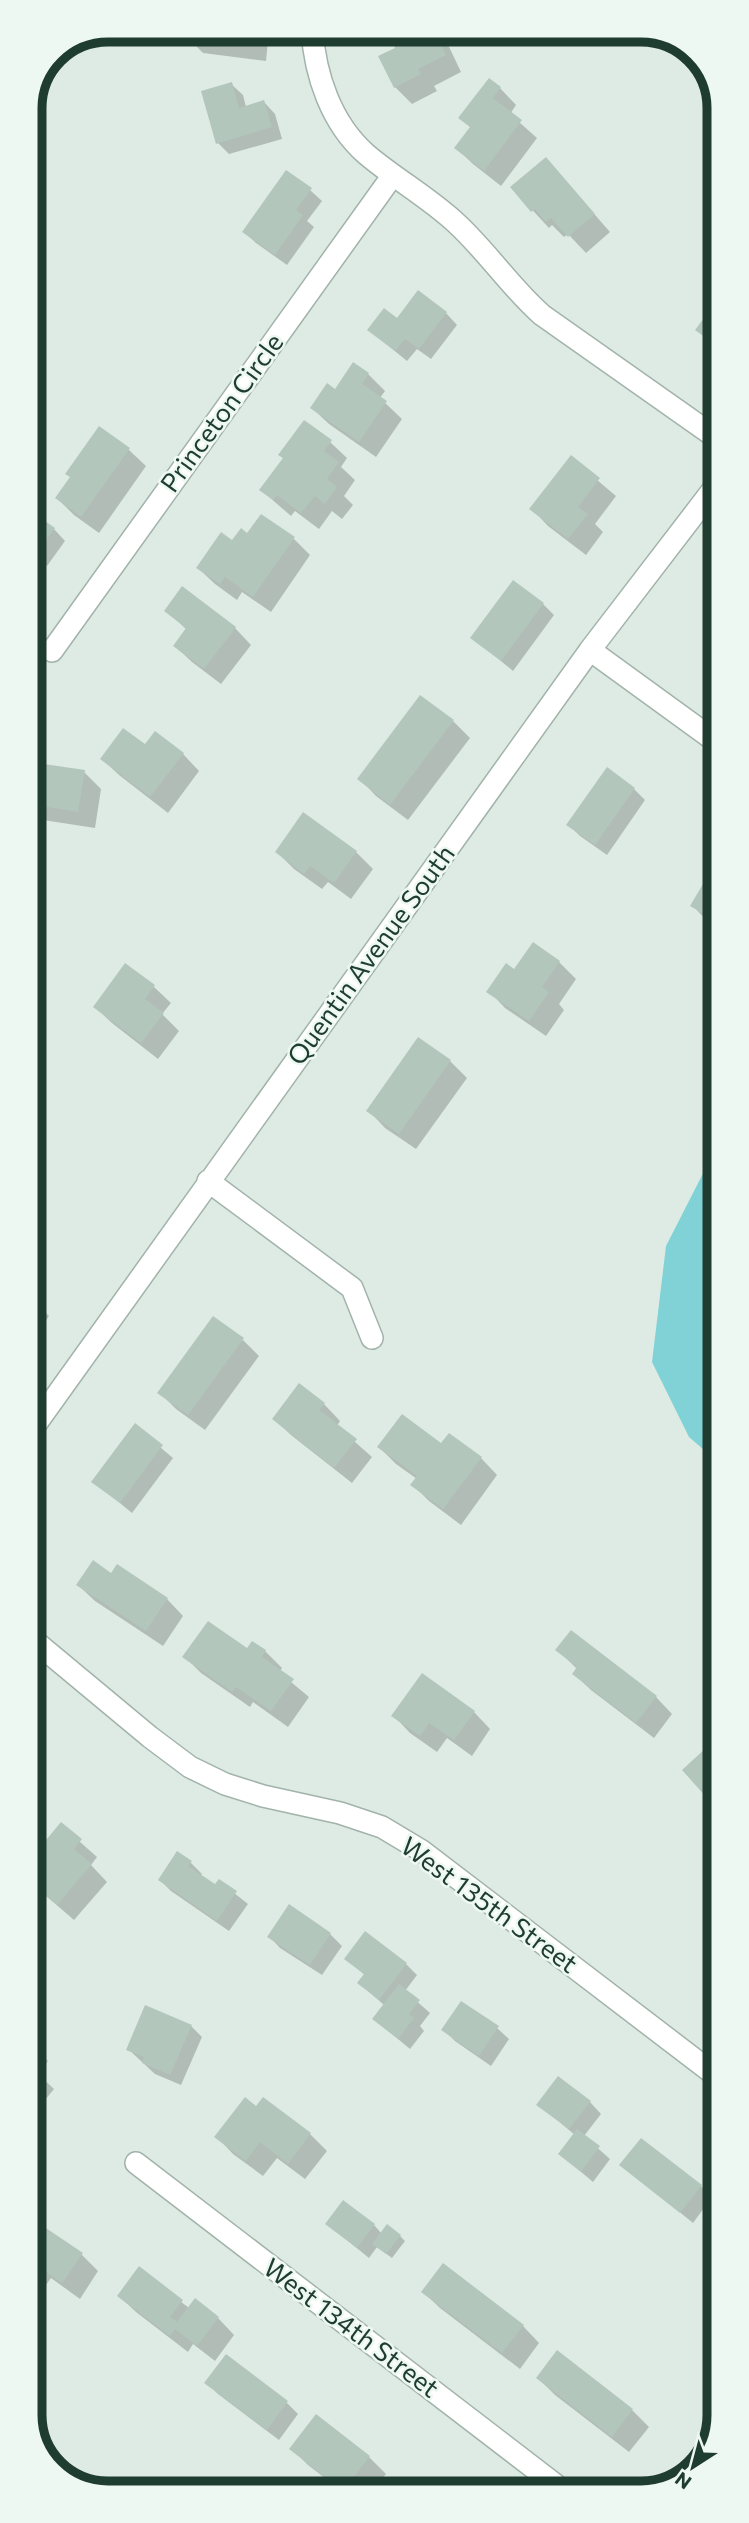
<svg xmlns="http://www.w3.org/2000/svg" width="749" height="2523" font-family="Commissioner,sans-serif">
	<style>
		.water { fill: #80d2d6 }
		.shadow { fill: #0003 }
		.building { fill: #b3c6bc }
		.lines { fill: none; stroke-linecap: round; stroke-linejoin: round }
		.minor-casing { stroke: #a1b3aa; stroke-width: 24 }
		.minor { stroke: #fff; stroke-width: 21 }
		.labels { text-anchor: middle; stroke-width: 5; stroke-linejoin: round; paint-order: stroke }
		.street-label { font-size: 26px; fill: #1e3c30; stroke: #eef8f2 }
		.rim { fill: none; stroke: #1e3c30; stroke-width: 9 }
	</style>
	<rect width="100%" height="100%" fill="#deebe4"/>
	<path class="water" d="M718 1144 719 1463 689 1437 652 1362 666 1246Z"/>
	<path class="shadow" d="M187 30H269L266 61 203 53 186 36Z
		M388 30H441L461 72 434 86 437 91 412 104 395 87 397 49Z
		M231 84 243 95 246 107 264 102 275 114 282 139 229 154 218 143Z
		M500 88 516 105 510 114 537 138 501 186 473 164 456 148 471 128 461 118Z
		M546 159 610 232 586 253 568 234 564 237 552 225 549 228 512 188Z
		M310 190 322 201 307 221 314 227 287 265 256 243 244 232Z
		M446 313 457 325 431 359 417 349 407 361 369 330 397 321Z
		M354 364 368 374 385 391 380 398 402 419 376 457 329 424 312 408 335 391Z
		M99 428 129 450 146 466 99 533 74 515 57 498 71 478Z
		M330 442 347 458 341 467 355 480 344 496 353 505 342 519 332 511 319 529 295 511 291 516 261 490Z
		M571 458 616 496 595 524 603 532 586 555 548 526 532 509Z
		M30 524 54 529 65 541 47 566 32 556 30 559Z
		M294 539 310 555 271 612 242 592 237 600 215 584 198 568 233 542Z
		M543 604 554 615 513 671 472 637Z
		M166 610 235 628 251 645 221 684 192 662 175 646 187 630Z
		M453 721 470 738 408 820 376 796 360 779Z
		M145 747 183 754 199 771 168 813 119 775 102 759Z
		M30 764 84 772 101 789 95 828 30 818Z
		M634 789 645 800 607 855 580 836 569 825Z
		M277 852H356L373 869 351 899 328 882 322 889 294 869Z
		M717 864 718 865V928L709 923 693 906Z
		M533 944 559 962 576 979 559 1004 564 1010 546 1036 505 1008 489 991 514 971Z
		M126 966 154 987 171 1003 162 1014 179 1031 158 1059 112 1023 95 1007Z
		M450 1061 467 1078 416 1149 385 1128 369 1111Z
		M31 1273 42 1284 32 1299 49 1316 31 1343Z
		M243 1340 259 1356 205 1430 176 1409 159 1392Z
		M324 1404 340 1421 337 1426 372 1457 352 1483 291 1435 274 1419Z
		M135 1426 173 1458 132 1513 93 1481Z
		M442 1445 481 1458 497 1475 461 1525 429 1501 413 1485 417 1479 396 1464 379 1447Z
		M112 1575 167 1599 183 1616 163 1646 95 1601 78 1585Z
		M558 1650 656 1697 672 1714 654 1738 591 1690 574 1674 577 1669Z
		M247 1651H265L282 1668 279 1672 309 1697 288 1727 253 1702 250 1707 201 1673 185 1657Z
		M474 1712 490 1729 472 1756 447 1738 437 1752 410 1733 394 1716Z
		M719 1739V1807L709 1797Z
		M31 1742 39 1750 31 1761Z
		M61 1825 97 1857 91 1865 107 1882 74 1920 31 1883V1861Z
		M178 1854 191 1863 202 1874 200 1876 216 1886 219 1881 248 1904 229 1931 171 1891 160 1880Z
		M289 1906 330 1934 342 1946 322 1975 280 1948 269 1936Z
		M346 1959 406 1964 417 1975 405 1991 430 2013 420 2026 424 2031 410 2049 374 2019 384 2005 359 1983 365 1975Z
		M191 2026 202 2037 181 2085 155 2074 128 2049Z
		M497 2028 509 2039 491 2066 455 2041 444 2030Z
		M31 2046 48 2061 38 2074 54 2089 31 2117Z
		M263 2099 310 2134 327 2151 305 2179 277 2158 263 2176 233 2154 217 2137 257 2108Z
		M590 2102 601 2114 584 2136 610 2159 593 2182 560 2154 575 2135 539 2105Z
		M31 2145 41 2155 31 2185Z
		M622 2165 701 2186 712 2197 693 2223Z
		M31 2220 82 2255 98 2271 80 2299 51 2278 46 2285 31 2275Z
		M327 2224 374 2225 382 2234 400 2236 405 2241 392 2258 377 2247 369 2258Z
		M139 2269 189 2308 218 2318 234 2335 215 2361 193 2344 188 2352 136 2312 119 2296Z
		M423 2292 523 2326 539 2343 520 2369 440 2308Z
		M226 2357 287 2403 298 2414 279 2440 218 2394 207 2383Z
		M538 2378 632 2410 649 2427 629 2452 555 2395Z
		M291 2448 369 2457 386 2474 371 2492H343L308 2465Z"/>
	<path class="building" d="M185 30H251L249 45 184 37Z
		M386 30H434L446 55 418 69 421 74 394 88 378 56 395 48Z
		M489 78 501 87 493 98 522 120 484 171 454 148 470 127 458 118Z
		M232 82 239 108 264 100 272 127 216 144 201 91Z
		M546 157 595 214 568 237 551 218 546 222 535 209 531 212 510 187Z
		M286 170 312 188 296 210 303 215 275 255 242 232Z
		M418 290 447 312 419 349 405 339 395 351 367 330 384 308 397 318Z
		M718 299V347L695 330Z
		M353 362 369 373 362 384 387 401 359 442 310 408 327 383 335 389Z
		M304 420 332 440 324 451 339 462 327 479 337 487 325 504 315 496 301 513 277 495 273 500 259 490 283 458 278 455Z
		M99 426 130 448 81 517 55 498 70 477 65 474Z
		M571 455 600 478 578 507 588 514 568 539 529 509Z
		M35 514 55 528 35 556 30 553V521Z
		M261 514 295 537 253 597 225 577 220 584 196 568 221 532 232 540 241 528 247 533Z
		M513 580 544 603 501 661 470 638Z
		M182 586 236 627 204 669 173 646 186 628 164 611Z
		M420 695 454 720 390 805 357 779Z
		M123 728 145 744 155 731 184 753 150 797 100 759Z
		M30 762 85 770 78 812 30 804Z
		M607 767 635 788 595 845 566 825Z
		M303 812 357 851 334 883 310 866 304 874 275 852Z
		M716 862 718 863V922L690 906Z
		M533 942 560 961 542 987 549 992 529 1021 486 992 506 963 514 969Z
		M125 963 155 985 145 999 164 1013 141 1043 93 1007Z
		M418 1037 451 1060 399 1134 366 1111Z
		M213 1316 244 1338 188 1415 157 1393Z
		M299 1383 325 1403 319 1410 357 1439 334 1468 272 1419Z
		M402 1414 441 1443 449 1433 482 1457 443 1509 410 1485 417 1476 377 1447Z
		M135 1423 163 1445 120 1503 91 1482Z
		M93 1560 111 1573 117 1564 168 1598 146 1631 76 1585Z
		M208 1621 247 1648 252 1641 266 1650 262 1657 294 1679 271 1711 236 1687 232 1692 182 1657Z
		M571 1630 657 1696 636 1723 572 1674 577 1667 555 1650Z
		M422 1673 475 1711 454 1740 429 1723 420 1736 391 1716Z
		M719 1736V1787L707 1798 682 1770Z
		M61 1822 82 1839 74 1849 92 1864 57 1905 31 1883V1858Z
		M177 1851 192 1861 188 1866 215 1884 219 1879 237 1891 217 1921 158 1880Z
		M289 1904 331 1933 310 1965 267 1937Z
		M365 1931 407 1963 379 2000 357 1983 364 1974 344 1959Z
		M399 1984 420 2000 409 2014 414 2018 398 2039 372 2019Z
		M461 2001 499 2026 479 2056 441 2030Z
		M145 2005 192 2025 170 2075 142 2063 144 2057 126 2050Z
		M31 2066 44 2077 31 2092Z
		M558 2076 591 2101 569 2129 536 2105Z
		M245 2097 256 2106 263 2097 311 2133 288 2164 260 2142 246 2161 214 2137Z
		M577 2129 600 2146 581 2172 558 2154Z
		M641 2138 702 2185 680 2213 619 2165Z
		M343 2200 375 2224 357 2248 325 2224Z
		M31 2218 83 2253 62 2283 33 2263 31 2266Z
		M387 2224 401 2235 386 2254 372 2244Z
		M443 2263 524 2325 502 2353 421 2292Z
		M139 2266 183 2300 170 2317 177 2322 195 2298 219 2317 197 2346 175 2329 170 2336 117 2296Z
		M557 2350 633 2409 612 2437 536 2378Z
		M226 2354 288 2401 267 2430 204 2383Z
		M316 2414 370 2456 343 2491 289 2449Z"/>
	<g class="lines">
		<defs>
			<path id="minor" d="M312 30C315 75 331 123 366 154 394 178 428 197 455 222 487 251 510 287 542 315L718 439
				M590 650 718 743
				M52 651 393 175
				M208 1181 352 1288 372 1338
				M31 1431 590 650 718 483
				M31 1638 150 1737 190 1767 225 1784 263 1796 340 1813 382 1827 422 1851 719 2078
				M136 2163 565 2492"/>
		</defs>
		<use href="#minor" class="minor-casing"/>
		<use href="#minor" class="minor"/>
	</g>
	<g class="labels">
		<g class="street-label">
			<text transform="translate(222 413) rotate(-54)" y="9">Princeton Circle</text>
			<text transform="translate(371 955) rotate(-54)" y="9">Quentin Avenue South</text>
			<text transform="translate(489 1905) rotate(36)" y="9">West 135th Street</text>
			<text transform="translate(351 2328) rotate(37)" y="9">West 134th Street</text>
		</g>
	</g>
	<path d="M0 0H749V2523H0ZM108 42H641A66 66 0 0 1 707 108V2415A66 66 0 0 1 641 2481H108A66 66 0 0 1 42 2415V108A66 66 0 0 1 108 42Z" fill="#eef8f2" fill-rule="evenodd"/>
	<path class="rim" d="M108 42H641A66 66 0 0 1 707 108V2415A66 66 0 0 1 641 2481H108A66 66 0 0 1 42 2415V108A66 66 0 0 1 108 42Z"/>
	<g transform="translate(693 2467) rotate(216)" stroke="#eef8f2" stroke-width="5" paint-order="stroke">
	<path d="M0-5L12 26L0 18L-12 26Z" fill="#1e3c30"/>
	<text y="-10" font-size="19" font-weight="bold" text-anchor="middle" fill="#1e3c30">N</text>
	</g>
</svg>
